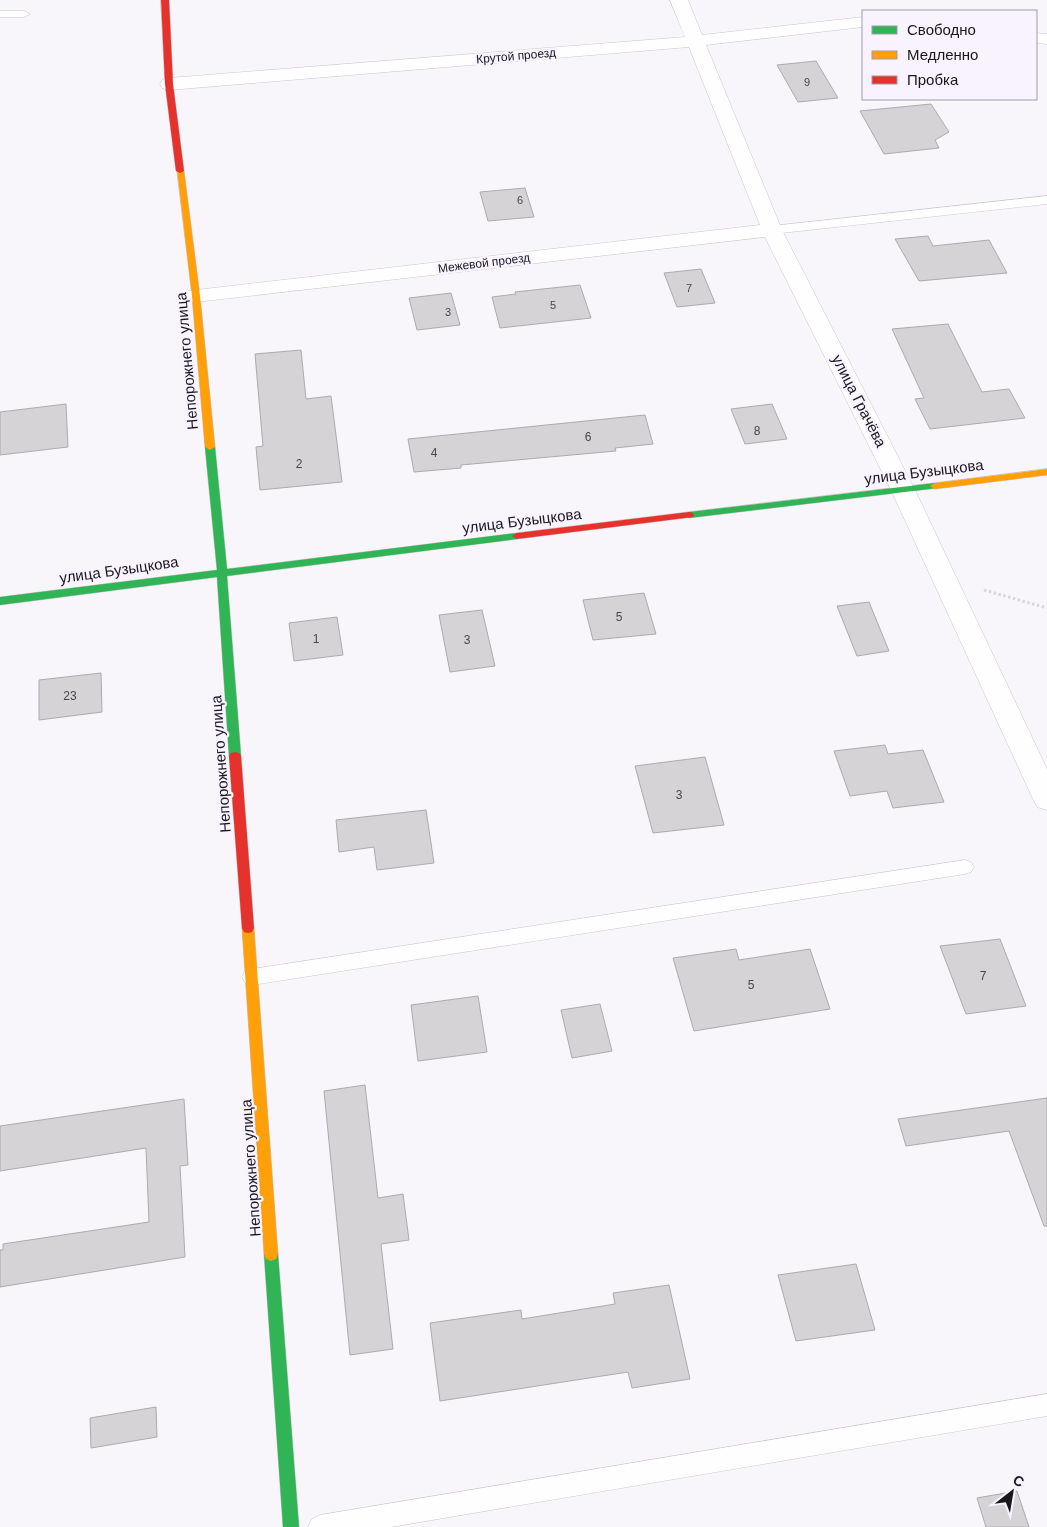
<svg xmlns="http://www.w3.org/2000/svg" width="1047" height="1527" font-family="Arial,sans-serif">
	<style>
		.building { fill: #d6d3d7; stroke: #acaaad }
		.lines { fill: none; stroke-linecap: round; stroke-linejoin: round }
		.lane-casing { stroke: #c8c6ca; stroke-width: 1 }
		.street-casing { stroke: #c8c6ca; stroke-width: 1 }
		.fast-casing { stroke: #c8c6ca; stroke-width: 1 }
		.slow-casing { stroke: #c8c6ca; stroke-width: 1 }
		.jam-casing { stroke: #c8c6ca; stroke-width: 1 }
		.path { stroke: #d7d6d8; stroke-width: 3; stroke-dasharray: 2.5 2.5; stroke-linecap: butt }
		.lane { fill: #fefefe; fill-rule: evenodd }
		.street { fill: #fefefe; fill-rule: evenodd }
		.fast { fill: #30b455; fill-rule: evenodd }
		.slow { fill: #ff9f0a; fill-rule: evenodd }
		.jam { fill: #e5322d; fill-rule: evenodd }
		.labels { text-anchor: middle; stroke-width: 4.5; stroke-linejoin: round; paint-order: stroke }
		.far-number-label { font-size: 11px; fill: #48464a }
		.far-street-label { font-size: 12px; fill: #19171b; stroke: #f8f3fe }
		.number-label { font-size: 12px; fill: #48464a }
		.street-label { font-size: 15px; fill: #19171b; stroke: #f8f3fe }
	</style>
	<rect width="100%" height="100%" fill="#f8f6fb"/>
	<path class="building" d="M816 61 838 98 798 102 777 65Z
		M931 104 949 132 935 140 939 148 884 154 860 111Z
		M525 188 534 217 488 221 480 192Z
		M928 236 933 246 989 240 1007 273 919 281 895 239Z
		M701 269 715 303 677 307 664 273Z
		M580 285 591 318 500 328 492 297 516 294 515 292Z
		M451 293 460 325 417 330 409 298Z
		M948 324 982 392 1009 389 1025 418 930 429 915 399 924 398 892 329Z
		M301 350 306 399 331 396 342 482 260 490 256 447 263 446 255 354Z
		M66 404 68 447 0 455V412Z
		M772 404 787 439 745 444 731 409Z
		M645 415 653 444 615 448 616 451 461 465V468L414 472 408 439Z
		M644 593 656 634 593 640 583 600Z
		M869 602 889 651 857 656 837 606Z
		M482 610 495 666 450 672 439 615Z
		M337 617 343 655 294 661 289 623Z
		M101 673 102 712 39 720V680Z
		M885 745 888 754 923 750 944 802 893 808 887 791 850 796 834 751Z
		M705 757 724 825 653 833 635 766Z
		M426 810 434 863 377 870 374 847 339 852 336 820Z
		M1000 939 1026 1006 966 1014 940 946Z
		M736 949 739 960 810 949 830 1009 694 1031 673 958Z
		M478 996 487 1052 418 1061 411 1005Z
		M600 1004 612 1051 572 1058 561 1010Z
		M365 1085 378 1198 403 1194 409 1240 381 1244 393 1349 350 1355 324 1091Z
		M1047 1098V1226H1044L1009 1131 906 1146 898 1119Z
		M184 1099 188 1165 180 1166 185 1257 0 1287V1250H3V1244L149 1222 146 1148 0 1171V1126Z
		M856 1264 875 1330 796 1341 778 1275Z
		M669 1285 690 1379 632 1388 628 1372 440 1401 430 1323 521 1310 522 1319 615 1304 613 1293Z
		M156 1407 157 1437 91 1448 90 1418Z
		M1017 1491 1029 1527H986L977 1498Z"/>
	<g class="lines">
		<defs>
			<path id="lane" d="M0 11H24L30 14 24 17H0Z
				M1047 196V204L772 234 765 230 772 226Z
				M965 860 971 862 974 867 971 872 965 874 252 985 245 983 242 977 245 971 252 969Z
				M1047 1394V1416L391 1527H308L312 1519 320 1515Z"/>
			<path id="street" d="M670 0H688L702 35 863 17V27L706 45 782 230 915 490 1047 769V810L1037 807 1033 799 891 490 765 237 196 302 188 301 185 296 188 291 196 290 760 225 689 47 169 90 162 88 160 84 162 80 169 78 685 37Z
				M1036 33 1047 34V44L1036 43Z"/>
			<path id="fast" d="M210 444 215 447 227 569 517 533 522 536 517 539 227 576 241 756 239 759H231L229 756 217 577 0 605V597L217 570 205 447Z
				M935 483 940 486 938 488 689 518 684 515 689 512Z
				M271 1247 276 1249 278 1254 299 1527H283L264 1254 266 1249Z"/>
			<path id="slow" d="M177 169 184 171 200 296 215 447 210 450 205 447 192 296Z
				M1047 469V475L935 489 930 486 935 483Z
				M248 923 252 924 254 928 278 1254 276 1259 271 1261 266 1259 264 1254 242 928 244 924Z"/>
			<path id="jam" d="M161 0H169L173 84 184 171 180 173 176 171 165 84Z
				M689 512 693 513 694 515 693 517 517 539 512 536 517 533Z
				M235 752 239 753 241 756 254 928 252 932 248 933 244 932 242 928 229 756 231 753Z"/>
		</defs>
		<use href="#lane" class="lane-casing"/>
		<use href="#street" class="street-casing"/>
		<use href="#fast" class="fast-casing"/>
		<use href="#slow" class="slow-casing"/>
		<use href="#jam" class="jam-casing"/>
		<path class="path" d="M984 590 1047 608"/>
		<use href="#lane" class="lane"/>
		<use href="#street" class="street"/>
		<use href="#fast" class="fast"/>
		<use href="#slow" class="slow"/>
		<use href="#jam" class="jam"/>
	</g>
	<g class="labels">
		<g class="far-number-label">
			<text x="807" y="86">9</text>
			<text x="520" y="204">6</text>
			<text x="689" y="292">7</text>
			<text x="553" y="309">5</text>
			<text x="448" y="316">3</text>
		</g>
		<g class="far-street-label">
			<text transform="translate(516 56) rotate(-5)" y="4">Крутой проезд</text>
			<text transform="translate(484 263) rotate(-7)" y="4">Межевой проезд</text>
		</g>
		<g class="number-label">
			<text x="757" y="435">8</text>
			<text x="588" y="441">6</text>
			<text x="434" y="457">4</text>
			<text x="299" y="468">2</text>
			<text x="619" y="621">5</text>
			<text x="316" y="643">1</text>
			<text x="467" y="644">3</text>
			<text x="70" y="700">23</text>
			<text x="679" y="799">3</text>
			<text x="983" y="980">7</text>
			<text x="751" y="989">5</text>
		</g>
		<g class="street-label">
			<text transform="translate(187 361) rotate(-95)" y="5">Непорожнего улица</text>
			<text transform="translate(859 401) rotate(63)" y="5">улица Грачёва</text>
			<text transform="translate(924 472) rotate(-7)" y="5">улица Бузыцкова</text>
			<text transform="translate(522 521) rotate(-7)" y="5">улица Бузыцкова</text>
			<text transform="translate(119 570) rotate(-8)" y="5">улица Бузыцкова</text>
			<text transform="translate(221 764) rotate(-94)" y="5">Непорожнего улица</text>
			<text transform="translate(251 1168) rotate(-94)" y="5">Непорожнего улица</text>
		</g>
	</g>
	<rect x="862" y="10" width="175" height="90" fill="#f8f3fe" stroke="#9f9ba3"/>
	<rect x="872" y="26" width="25" height="8" fill="#30b455" stroke="#9f9ba3"/>
	<text x="907" y="35" font-size="15" fill="#19171b">Свободно</text>
	<rect x="872" y="51" width="25" height="8" fill="#ff9f0a" stroke="#9f9ba3"/>
	<text x="907" y="60" font-size="15" fill="#19171b">Медленно</text>
	<rect x="872" y="76" width="25" height="8" fill="#e5322d" stroke="#9f9ba3"/>
	<text x="907" y="85" font-size="15" fill="#19171b">Пробка</text>
	<g transform="translate(1012 1492) rotate(31)" stroke="#f8f3fe" stroke-width="4" paint-order="stroke">
	<path d="M0-4L9 19L0 12L-9 19Z" fill="#19171b"/>
	<text y="-8" font-size="14" font-weight="bold" text-anchor="middle" fill="#19171b">С</text>
	</g>
</svg>
